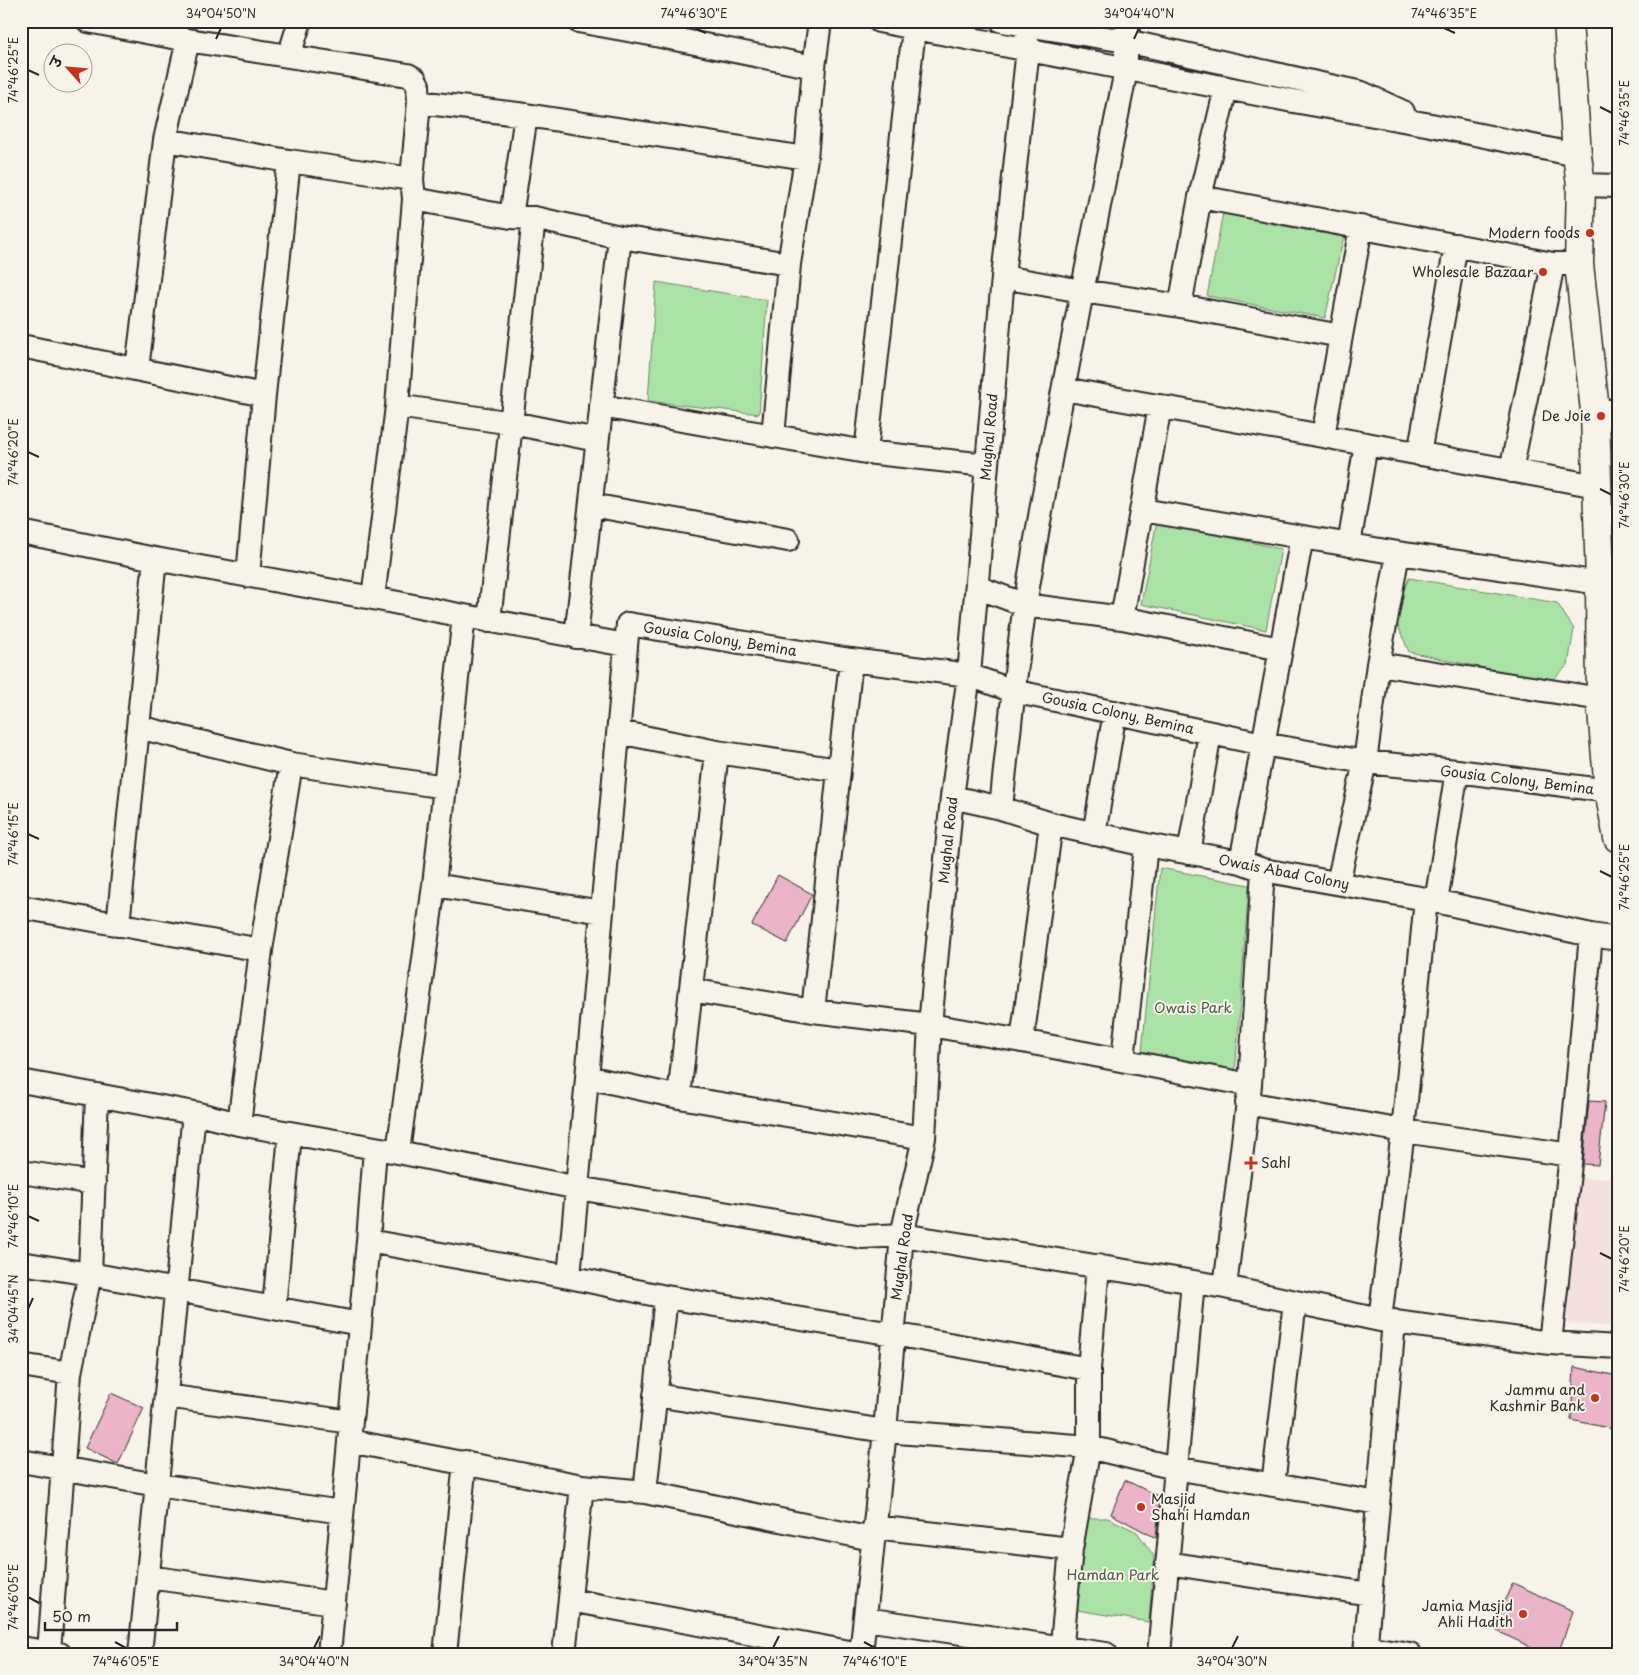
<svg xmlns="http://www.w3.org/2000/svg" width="1639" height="1675" font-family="'Playpen Sans','Playpen Sans Deva',sans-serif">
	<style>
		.built { fill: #f4e0de }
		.green { fill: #abe2a5; stroke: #6b8668 }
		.building { fill: #ecb4c8; stroke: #2b2b2b }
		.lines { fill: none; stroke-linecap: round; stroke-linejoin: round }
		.minor-casing { stroke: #2b2b2b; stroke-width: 26 }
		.major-casing { stroke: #2b2b2b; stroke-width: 31 }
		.minor { stroke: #f7f3e8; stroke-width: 22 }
		.major { stroke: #f7f3e8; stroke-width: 28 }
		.ticks { fill: none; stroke: #2b2b2b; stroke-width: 2 }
		.poi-dot { fill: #c8321e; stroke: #f7f3e8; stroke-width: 2 }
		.labels { text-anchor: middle; stroke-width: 4; stroke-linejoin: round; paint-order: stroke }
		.poi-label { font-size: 14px; fill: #2b2b2b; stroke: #f7f3e8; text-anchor: end }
		.street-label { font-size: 14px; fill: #2b2b2b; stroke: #f7f3e8 }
		.park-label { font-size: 14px; fill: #4b594a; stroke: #f7f3e8 }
		.neatline { fill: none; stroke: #2b2b2b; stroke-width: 2 }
		.ticks-label { font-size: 12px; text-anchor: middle; fill: #2b2b2b }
	</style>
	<rect width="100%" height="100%" fill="#f7f3e8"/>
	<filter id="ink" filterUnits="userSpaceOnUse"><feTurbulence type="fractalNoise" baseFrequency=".02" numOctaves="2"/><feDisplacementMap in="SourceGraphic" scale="10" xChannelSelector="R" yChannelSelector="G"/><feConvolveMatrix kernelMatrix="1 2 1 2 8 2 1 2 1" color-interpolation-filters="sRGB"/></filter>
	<g filter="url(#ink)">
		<path class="built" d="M1618 1177V1327L1566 1323 1577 1179Z"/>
		<path class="green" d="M1223 213 1344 236 1325 318 1207 296Z
			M656 282 767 300 759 414 648 401Z
			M1157 521 1281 549 1266 630 1141 604Z
			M1409 578 1557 603 1574 629 1568 665 1550 682 1409 652 1393 614Z
			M1160 868 1249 885 1235 1075 1142 1051Z
			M1080 1518H1108L1137 1532 1154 1556 1149 1622 1071 1609Z"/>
		<path class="building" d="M778 875 812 894 787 943 752 925Z
			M1589 1101 1605 1102 1598 1165 1583 1164Z
			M1574 1367 1618 1376V1430L1571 1420Z
			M111 1393 144 1408 118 1464 85 1448Z
			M1125 1480 1160 1497 1156 1538 1111 1514Z
			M1513 1583 1573 1611 1558 1654H1545L1491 1628Z"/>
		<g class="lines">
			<defs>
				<path id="minor" d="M88 21 188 40 408 75 415 79 418 85 419 102 412 179 414 199 397 406 373 598
					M578 21 650 34 814 67
					M879 21 1288 100 1431 125 1577 155
					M1002 21 1126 41 1362 93 1403 112
					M289 56 300 21
					M419 102 526 115 806 158
					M165 140 289 161 412 179
					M1581 185 1618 186
					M1200 197 1553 264H1579
					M414 199 511 217 534 218 620 237 789 264
					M511 217 526 115
					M1003 277 1082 291 1180 306 1341 336 1323 436
					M1180 306 1200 197 1226 88
					M1341 336 1361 227
					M21 346 264 395
					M137 369 165 140 188 40
					M1064 389 1597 486
					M397 406 512 423 597 440
					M601 406 866 452 986 465
					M1595 411H1618
					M773 436 789 264 806 158 814 67 820 21
					M866 452 914 29
					M1419 454 1456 245
					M1511 471 1553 264
					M591 505 788 540
					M1142 510 1398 553 1600 583H1618
					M21 532 155 559 373 598 464 616 626 645
					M1349 545 1366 444
					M248 576 264 395 289 161
					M977 587 1025 605 1122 618 1281 649
					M1122 618 1160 406
					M489 621 534 218
					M576 637 620 237
					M1378 664 1601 699
					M138 727 291 764 445 787
					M619 732 717 752 839 770
					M952 797 1001 808 1051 824 1146 845 1241 862 1263 870 1426 899 1591 935 1618 939
					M1001 808C1008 740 1015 672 1025 605 1054 426 1091 248 1126 70V41L1129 21
					M1094 834 1115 712
					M1189 853 1210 733
					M1241 862 1302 537
					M1338 883 1365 762 1378 664 1398 553
					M434 885 602 912
					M1436 902 1457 771
					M21 907 261 950
					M118 925 155 559
					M691 990 813 1011 930 1025 1022 1041 1250 1085
					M813 1011 851 660
					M1022 1041 1051 824
					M1123 1060 1146 845
					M587 1077 679 1097 924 1138
					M21 1081 194 1113 239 1124 398 1152 578 1188 862 1237 902 1235 1225 1287 1380 1320 1550 1343 1618 1347
					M679 1097 717 752
					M1247 1103 1403 1131 1571 1155
					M239 1124 261 950 291 764
					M398 1152 434 885 464 616
					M21 1172 94 1183
					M368 1241 569 1277 666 1297 893 1334 1089 1369
					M21 1263 90 1274 360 1324
					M569 1277 628 624 851 660 969 675 1013 691 1263 744 1365 762 1457 771 1609 791 1618 790
					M1225 1287 1250 1085 1263 870
					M274 1308 290 1134
					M1380 1320 1403 1131 1426 899
					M1550 1343 1571 1155 1591 935
					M21 1365 70 1373
					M655 1395 885 1431 1089 1447 1175 1468 1378 1503
					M166 1396 351 1422
					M349 1441 582 1486 645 1492 872 1539
					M21 1461 157 1485 342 1512
					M1273 1485 1295 1302
					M645 1492 666 1297
					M874 1527 1071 1549
					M1167 1563 1370 1594
					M148 1577 334 1603
					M570 1600 860 1654
					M865 1619 1106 1654
					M1366 1647 1410 1654
					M21 1648 60 1654
					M49 1652 70 1373 90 1274 97 1095
					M140 1654 194 1113
					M329 1654 368 1241 375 1149
					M445 1654 465 1462
					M564 1654 582 1486
					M861 1654 885 1431 902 1235 924 1138 930 1025 952 797 969 675 1003 277 1028 49 1025 25
					M1061 1654 1071 1549 1089 1447V1369L1098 1266
					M1159 1654 1193 1282
					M1365 1654 1394 1321"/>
				<path id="major" d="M1568 21 1577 155 1581 185 1579 264 1595 411 1600 583 1601 699 1609 791 1618 838"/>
			</defs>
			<use href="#minor" class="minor-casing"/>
			<use href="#major" class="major-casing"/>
			<use href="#minor" class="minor"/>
			<use href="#major" class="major"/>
		</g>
	</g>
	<path class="ticks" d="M694 28 706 33M1444 28 1455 33M216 39 221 28M1134 39 1139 28M28 70 39 75M1600 107 1612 113M28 452 39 457M1600 489 1612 495M28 834 39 839M1600 871 1612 877M28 1216 39 1221M1600 1253 1612 1259M28 1309 33 1298M28 1597 39 1603M115 1642 126 1648M864 1642 875 1648M314 1648 320 1636M773 1648 779 1636M1232 1648 1238 1636"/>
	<g class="poi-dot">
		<circle cx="1590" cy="233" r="5"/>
		<circle cx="1543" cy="272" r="5"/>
		<circle cx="1601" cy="416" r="5"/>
		<path d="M1248.5 1155.5h5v5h5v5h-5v5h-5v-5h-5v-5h5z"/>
		<circle cx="1595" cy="1398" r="5"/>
		<circle cx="1141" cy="1507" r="5"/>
		<circle cx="1523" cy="1614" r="5"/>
	</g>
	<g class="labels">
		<g class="poi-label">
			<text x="1580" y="238">Modern foods</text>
			<text x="1533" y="277">Wholesale Bazaar</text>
			<text x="1591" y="421">De Joie</text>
			<text x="1261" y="1168" text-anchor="start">Sahl</text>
			<text x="1585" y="1395">Jammu and<tspan x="1585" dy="16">Kashmir Bank</tspan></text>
			<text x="1151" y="1504" text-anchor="start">Masjid<tspan x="1151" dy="16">Shahi Hamdan</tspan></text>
			<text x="1513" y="1611">Jamia Masjid<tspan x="1513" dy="16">Ahli Hadith</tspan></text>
		</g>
		<g class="street-label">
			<text transform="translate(989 437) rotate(-85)" y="5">Mughal Road</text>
			<text transform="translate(720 639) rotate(9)" y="5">Gousia Colony, Bemina</text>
			<text transform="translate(1118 713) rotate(12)" y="5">Gousia Colony, Bemina</text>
			<text transform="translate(1517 780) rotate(7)" y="5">Gousia Colony, Bemina</text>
			<text transform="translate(948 840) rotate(-84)" y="5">Mughal Road</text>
			<text transform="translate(1284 872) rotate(11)" y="5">Owais Abad Colony</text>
			<text transform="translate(902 1257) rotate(-82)" y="5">Mughal Road</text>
		</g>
		<g class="park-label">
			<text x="1193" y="1013">Owais Park</text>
			<text x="1113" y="1580">Hamdan Park</text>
		</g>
	</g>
	<rect width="1639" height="1675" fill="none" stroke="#f7f3e8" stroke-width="55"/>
	<g transform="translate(68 68) rotate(297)"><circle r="24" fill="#f7f3e8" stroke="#a5a39c"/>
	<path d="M0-4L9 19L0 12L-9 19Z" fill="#c8321e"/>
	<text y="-8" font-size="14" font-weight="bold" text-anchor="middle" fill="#2b2b2b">उ</text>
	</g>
	<path d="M45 1622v8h132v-8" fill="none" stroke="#2b2b2b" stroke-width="2.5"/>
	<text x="52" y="1622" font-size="15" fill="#2b2b2b" stroke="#f7f3e8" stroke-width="4" paint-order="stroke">50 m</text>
	<rect x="28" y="28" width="1584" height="1620" class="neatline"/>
	<g class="ticks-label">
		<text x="221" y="18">34°04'50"N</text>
		<text x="694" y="18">74°46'30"E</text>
		<text x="1139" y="18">34°04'40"N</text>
		<text x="1444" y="18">74°46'35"E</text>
		<text transform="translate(14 70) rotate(-90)" y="4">74°46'25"E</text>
		<text transform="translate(1625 113) rotate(-90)" y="4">74°46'35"E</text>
		<text transform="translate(14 452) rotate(-90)" y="4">74°46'20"E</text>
		<text transform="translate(1625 495) rotate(-90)" y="4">74°46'30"E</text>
		<text transform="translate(14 834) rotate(-90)" y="4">74°46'15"E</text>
		<text transform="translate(1625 877) rotate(-90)" y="4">74°46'25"E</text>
		<text transform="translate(14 1216) rotate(-90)" y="4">74°46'10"E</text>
		<text transform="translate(1625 1259) rotate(-90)" y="4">74°46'20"E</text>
		<text transform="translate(14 1309) rotate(-90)" y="4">34°04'45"N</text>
		<text transform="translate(14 1597) rotate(-90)" y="4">74°46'05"E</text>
		<text x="126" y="1666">74°46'05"E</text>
		<text x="314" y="1666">34°04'40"N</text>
		<text x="773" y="1666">34°04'35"N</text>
		<text x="875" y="1666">74°46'10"E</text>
		<text x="1232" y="1666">34°04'30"N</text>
	</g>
</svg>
